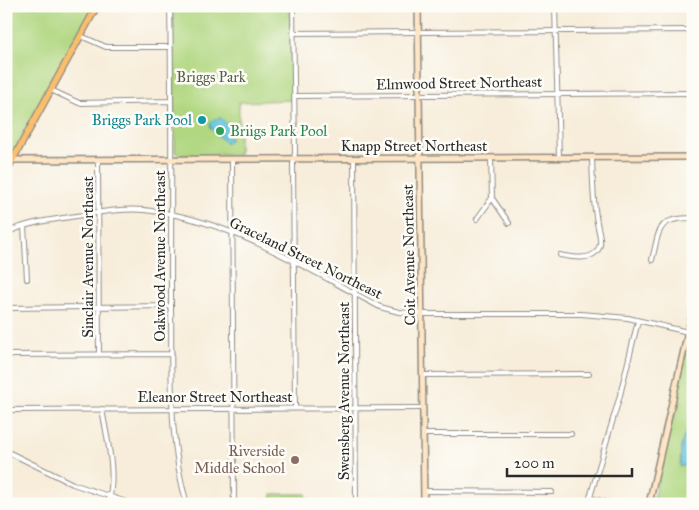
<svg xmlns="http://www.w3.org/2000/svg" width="699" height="510" font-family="'IM FELL Great Primer',serif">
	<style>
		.green { fill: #b1d781; stroke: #6e8156 }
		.water { fill: #62c5e0; stroke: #467886 }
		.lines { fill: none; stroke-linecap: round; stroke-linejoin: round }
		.street-casing { stroke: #918c82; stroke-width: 6 }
		.secondary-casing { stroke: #918c82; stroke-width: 8 }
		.primary-casing { stroke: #918c82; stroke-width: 8 }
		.street { stroke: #fff; stroke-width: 4 }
		.secondary { stroke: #fde5c5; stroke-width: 5 }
		.primary { stroke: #fabe6d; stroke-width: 5.5 }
		.culture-dot { fill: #0f9aa8; stroke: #fdfcf7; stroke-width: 2 }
		.leisure-dot { fill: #2e9e5b; stroke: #fdfcf7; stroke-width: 2 }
		.education-dot { fill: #8d6e63; stroke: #fdfcf7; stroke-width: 2 }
		.labels { text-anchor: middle; stroke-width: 5; stroke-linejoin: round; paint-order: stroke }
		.park-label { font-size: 15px; fill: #535f45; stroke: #fdfcf7 }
		.street-label { font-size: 15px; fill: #2b2b2b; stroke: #fdfcf7 }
		.culture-label { font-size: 15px; fill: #0d838f; stroke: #fdfcf7; text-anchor: end }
		.leisure-label { font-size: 15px; fill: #27864d; stroke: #fdfcf7; text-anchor: start }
		.education-label { font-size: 15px; fill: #785e54; stroke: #fdfcf7; text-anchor: end }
	</style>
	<rect width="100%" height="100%" fill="#fdfcf7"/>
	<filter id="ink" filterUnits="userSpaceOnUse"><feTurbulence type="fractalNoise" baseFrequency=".02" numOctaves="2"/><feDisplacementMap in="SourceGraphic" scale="10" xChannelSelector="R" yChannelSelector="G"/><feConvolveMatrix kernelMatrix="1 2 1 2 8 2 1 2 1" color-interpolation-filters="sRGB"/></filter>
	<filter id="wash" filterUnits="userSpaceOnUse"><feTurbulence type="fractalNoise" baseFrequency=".0096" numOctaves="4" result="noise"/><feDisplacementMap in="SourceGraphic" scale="20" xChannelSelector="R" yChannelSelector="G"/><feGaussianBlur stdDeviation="1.12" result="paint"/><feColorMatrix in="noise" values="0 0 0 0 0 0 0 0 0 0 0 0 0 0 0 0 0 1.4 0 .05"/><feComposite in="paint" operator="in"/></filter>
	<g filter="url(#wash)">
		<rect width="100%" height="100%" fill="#f7edda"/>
		<path class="green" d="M6 6H95L10 158H6Z
			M173 6H290L292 100 239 102V155H178L175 152Z
			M693 322V504H652L656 488Z
			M272 494H306V504H272Z"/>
		<path class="water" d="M221 118 230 127 224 133 231 139 226 143 211 129 210 123 215 119Z
			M693 426V463L680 467C681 451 679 436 693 426Z"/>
	</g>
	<g filter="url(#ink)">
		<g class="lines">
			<defs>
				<path id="street" d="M170 6C172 107 171 208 171 309 172 374 168 441 187 504
					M293 6 295 153 293 164 295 408
					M555 6 559 158
					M293 33 693 30
					M81 36 106 47H170
					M51 90 79 103 171 101
					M295 96 693 93
					M491 158 492 198
					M232 159 234 504
					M354 159 356 504
					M98 160 99 354
					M492 198 509 223
					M477 219 492 198
					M24 226 27 279
					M6 233C28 222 52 220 76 216 98 213 121 208 144 210 228 218 307 269 380 307L399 312 422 314H581L628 318 688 332
					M560 255C571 257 589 261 597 251 602 245 600 238 599 232 593 207 593 183 592 158
					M652 260C660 229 656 218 693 218
					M6 308 171 306
					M6 355 172 354
					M424 375 589 374
					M102 409C107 439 117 474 108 504
					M6 410 423 408
					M423 434H571
					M6 451 73 484 132 504
					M424 491 552 492
					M590 498 613 504
					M588 504 619 399 638 321"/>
				<path id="secondary" d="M418 6 424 504
					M6 160 693 157
					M649 504 693 310"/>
				<path id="primary" d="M6 172 97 6"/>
			</defs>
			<use href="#street" class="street-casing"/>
			<use href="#secondary" class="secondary-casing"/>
			<use href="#primary" class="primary-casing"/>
			<use href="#street" class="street"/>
			<use href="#secondary" class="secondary"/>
			<use href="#primary" class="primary"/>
		</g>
	</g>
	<circle class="culture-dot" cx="202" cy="120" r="5"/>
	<circle class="leisure-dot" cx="220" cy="131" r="5"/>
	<circle class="education-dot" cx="295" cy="460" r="5"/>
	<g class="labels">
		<g class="park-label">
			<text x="211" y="82">Briggs Park</text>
		</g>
		<g class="street-label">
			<text transform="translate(459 83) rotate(-1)" y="5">Elmwood Street Northeast</text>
			<text x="414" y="151">Knapp Street Northeast</text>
			<text transform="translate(409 255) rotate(-91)" y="5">Coit Avenue Northeast</text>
			<text transform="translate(160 256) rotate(-90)" y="5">Oakwood Avenue Northeast</text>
			<text transform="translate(88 257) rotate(-90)" y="5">Sinclair Avenue Northeast</text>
			<text transform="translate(306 258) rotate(26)" y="5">Graceland Street Northeast</text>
			<text transform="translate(344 391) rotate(-90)" y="5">Swensberg Avenue Northeast</text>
			<text x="215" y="402">Eleanor Street Northeast</text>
		</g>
		<g class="culture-label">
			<text x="192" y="125">Briggs Park Pool</text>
		</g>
		<g class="leisure-label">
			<text x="230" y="136">Briigs Park Pool</text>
		</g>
		<g class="education-label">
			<text x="285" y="456">Riverside<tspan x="285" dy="17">Middle School</tspan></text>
		</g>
	</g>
	<rect width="699" height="510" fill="none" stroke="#fdfcf7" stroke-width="25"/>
	<path d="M507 468v8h125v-8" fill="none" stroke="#2b2b2b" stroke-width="2.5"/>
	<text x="514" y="468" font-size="15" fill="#2b2b2b" stroke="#fdfcf7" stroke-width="4" paint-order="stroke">200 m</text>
</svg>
